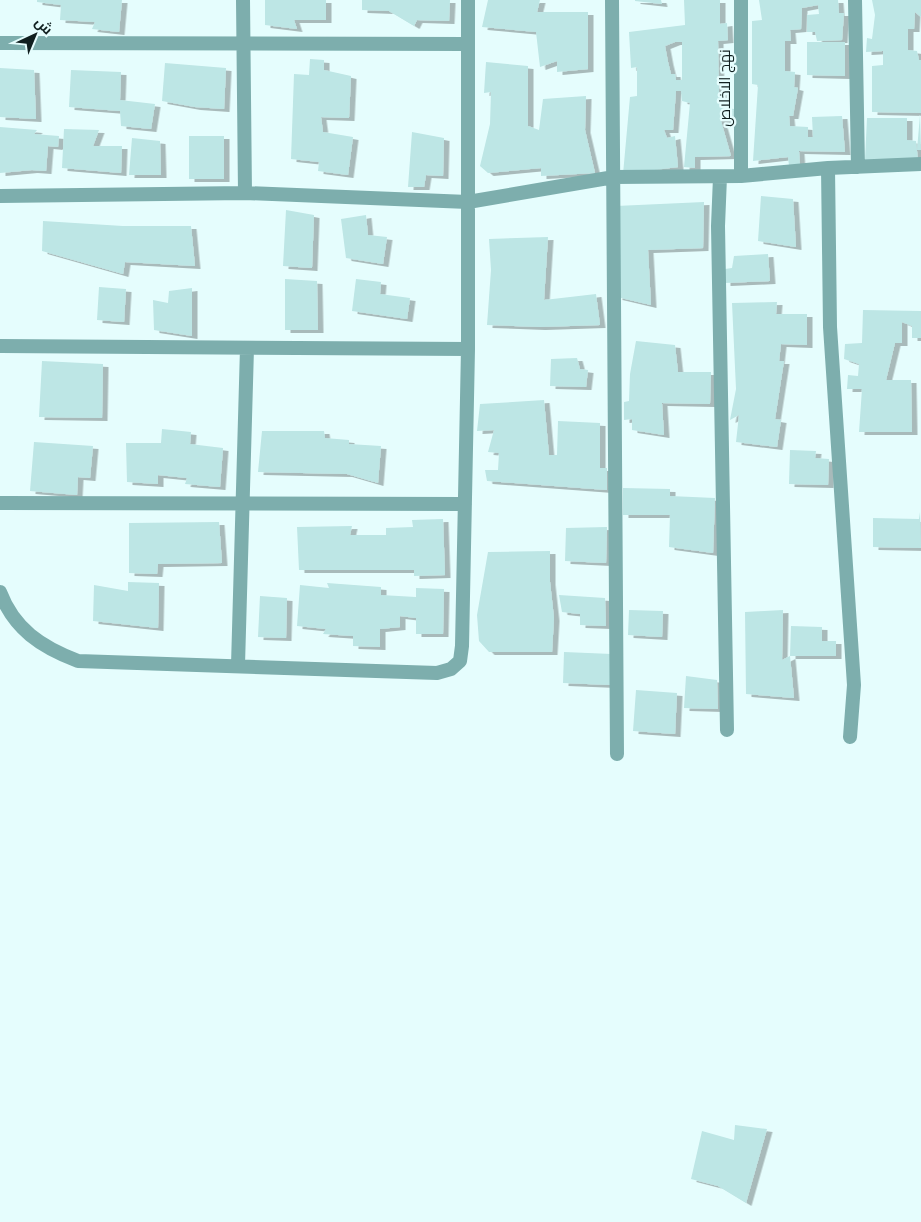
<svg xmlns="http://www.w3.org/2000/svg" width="921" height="1222" font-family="'PT Sans',Cairo,sans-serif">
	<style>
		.building { fill: #bde6e5; fill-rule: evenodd; filter: url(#shadow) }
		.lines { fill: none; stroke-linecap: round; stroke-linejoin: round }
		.minor { stroke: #7daead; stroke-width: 14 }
		.labels { text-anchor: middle; stroke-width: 4.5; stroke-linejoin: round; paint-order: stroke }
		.street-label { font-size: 15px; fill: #101f1f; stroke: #e5fdfd }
	</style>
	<defs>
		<filter id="shadow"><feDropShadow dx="5.5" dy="3" stdDeviation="0" flood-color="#0004"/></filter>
	</defs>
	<rect width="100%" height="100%" fill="#e5fdfd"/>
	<path class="building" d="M37 0H122L119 32 92 29 95 22 60 20 61 5 37 2Z
		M265 0H326V20H294L297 29 265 25Z
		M362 0H450L449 21 417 20 414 26 389 11 362 10Z
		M488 0H540L537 12H588V69L557 72V61L540 67 536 32 482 27Z
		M635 0H661L662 4 635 1Z
		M684 0H720V24L727 23 728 40 718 41 719 93 723 91V107L734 109 733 121H721L731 156 695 157V168L684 167 690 103 682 101 681 91H676L673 130H664L667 138 675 136 678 167 623 174 630 97 637 96V67L631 68 629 32 685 25ZM675 42H682V80H676L675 74H671L668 62 665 46Z
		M759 0H838L839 13H844L842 40 817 41 815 32H807V15L819 14 818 5 802 8 801 29 790 30 791 41H785V71L795 72 794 87 798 88 793 116H789L790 126 808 127V137H813L812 117 842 116 845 152 799 151 800 166H789L788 157 753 161 758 85 752 84V21L762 20Z
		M872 0H921V17L915 12 914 29H908V50L917 51 919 60H921V113L872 112V66L883 65V51L866 52 867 38 872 39 875 15Z
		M807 42H845V76L807 75Z
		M310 59 324 60V70L351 76 349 118 321 117 323 132 353 137 348 175 318 171 319 162 291 159 294 74 309 75Z
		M486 62 528 66V126L539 130 543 99 586 96 585 130 595 173 541 176V168L488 173 480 166 490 124 491 92 484 93Z
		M165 63 226 68 224 109 195 107 162 101Z
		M0 68 34 70 36 119 0 117Z
		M71 70 121 72 120 100 155 104 151 129 121 126 120 111 69 107Z
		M920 115 921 150H917Z
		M867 118H907V140L916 141 918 161 865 160Z
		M0 127 37 130 34 134 59 136 58 147 48 146 46 171 32 170 0 173Z
		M64 129 99 130 93 146H122L121 173 62 168Z
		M412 132 444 138 443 176 426 175 424 187H408Z
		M189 136H224V179H189Z
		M132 138 160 141 161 175H129Z
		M761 196 793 199 796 247 758 241Z
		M704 202 703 248 648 250 651 305 617 297 616 206Z
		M286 210 314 215 312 268 283 266Z
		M366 215 368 235 387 237 383 264 346 258 341 219Z
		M43 221 123 226H191L195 266 125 262 123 274 42 251Z
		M548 237 544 300 596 294 600 325 540 327 487 325 491 270 489 239Z
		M768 254 770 281 725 283V269L732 268 734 256Z
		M285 279 317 281 318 330H285Z
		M356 279 381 282 380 294 410 298 407 319 352 311Z
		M99 287 126 289 124 322 97 320Z
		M192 288V336L154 330 153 300 168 303 169 291Z
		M777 302 776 314H807V345L781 344 779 361H784L775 419 781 420 777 447 736 442 739 415 730 420 736 389 732 303Z
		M863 310 921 311V338H912V326L902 322V343H895L886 380H911L912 432H859L862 389H847L848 375 858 376 859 364 844 359 845 344 862 343Z
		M636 341 675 345 678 372H711L710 404 662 403 664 435 632 430V419L624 420V402L629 401 630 374Z
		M577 358 580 369 588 370 586 387 550 386 551 359Z
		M42 361 103 364 102 418 39 417Z
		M544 400 549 455H557L558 421 600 423V468H607V490L487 481 485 470H498L499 453 488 452 494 430 477 431 480 404Z
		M162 429 191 432 190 444 223 448 220 487 185 484 187 478 158 475V484L127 482 126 443H161Z
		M262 431H324L325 438 349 440V444L381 446 378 483 347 474 258 472Z
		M34 442 93 446 90 478 78 477 77 495 30 491Z
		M790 450 816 451 815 458 829 459 828 485 789 484Z
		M623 488 670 489V496L715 498 713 553 669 547 670 515H623Z
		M920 512 921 548 873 547V518L919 519Z
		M443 519 445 575 414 576V570H299L297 527 352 526 350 535H386V528L413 527 412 520Z
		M219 522 222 563 158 564 157 574 129 573V523Z
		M607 527 606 563 565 561 566 528Z
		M550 551V582L554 618 552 652H489L479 641 477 615 488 552Z
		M128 582 159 583 158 628 93 621 94 585 128 591Z
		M327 583 381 587V595L416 597V588L444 589 443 634H416V618L400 616V627L380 629V647L353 646V636L323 634 326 629 297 626 300 585 329 588Z
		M559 595 605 598 606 626 580 625V614L562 612Z
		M260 596 287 598 286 638 258 637Z
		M629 610 663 611 662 637 628 635Z
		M783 610 782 660 790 656 794 698 746 694 745 612Z
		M791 626 822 627V641H836V656H790Z
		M564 652 612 654 611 685 563 683Z
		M686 676 717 680 718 709 684 708Z
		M636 690 677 693 675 734 633 731Z
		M735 1125 767 1129 746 1203 718 1186 691 1179 702 1131 734 1140Z"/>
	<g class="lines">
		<path class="minor" d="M243 0 245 193
			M612 0 617 754
			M855 0 858 167
			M0 43 467 44
			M828 168 830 327 854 685 850 737
			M741 176V0
			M720 177 718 226 727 730
			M0 196 245 193 468 202 614 177 741 176 828 168 921 164
			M0 346 468 349
			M0 503 465 504
			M0 592C14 629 41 647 78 661L437 673 451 669 460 661 462 646 468 349V0
			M238 665 247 348"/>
	</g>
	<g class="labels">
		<g class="street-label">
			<text transform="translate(725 88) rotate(-90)" y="5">نهج الاخلاص</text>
		</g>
	</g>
	<g transform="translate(35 35) rotate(44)" stroke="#e5fdfd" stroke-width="4" paint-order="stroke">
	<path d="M0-4L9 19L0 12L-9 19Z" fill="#101f1f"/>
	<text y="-8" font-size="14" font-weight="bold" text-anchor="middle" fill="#101f1f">ش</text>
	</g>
</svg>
